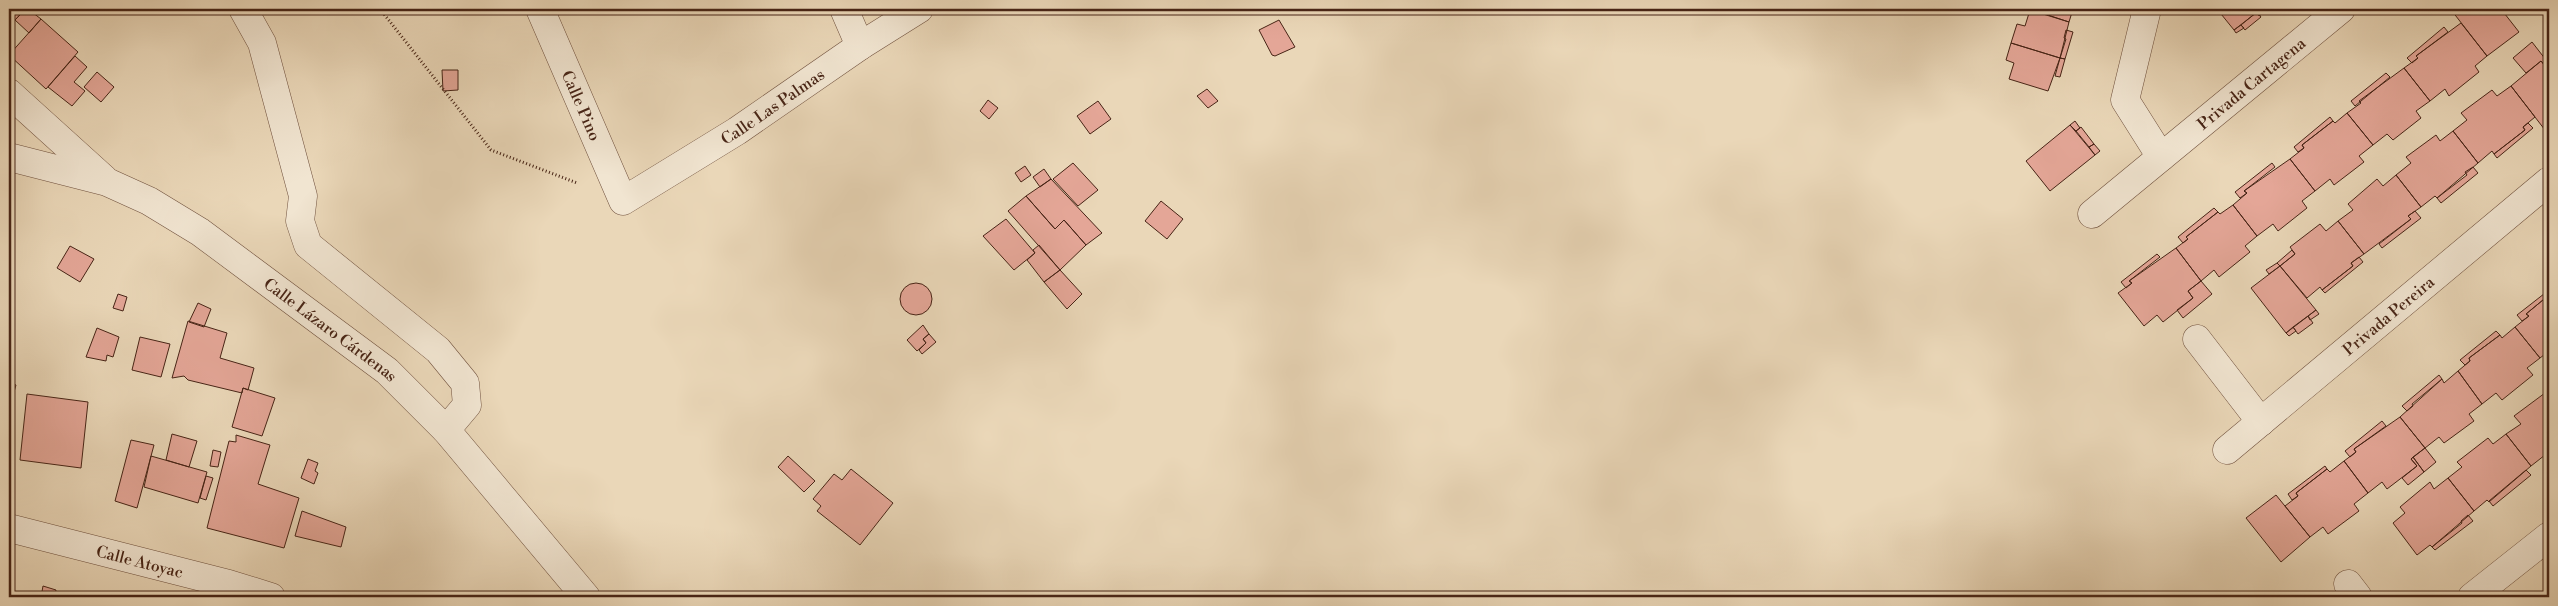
<svg xmlns="http://www.w3.org/2000/svg" width="2558" height="606" font-family="'Libre Bodoni',serif">
	<style>
		.building { fill: #e4a697; stroke: #472416 }
		.lines { fill: none; stroke-linecap: round; stroke-linejoin: round }
		.minor-casing { stroke: #70513e; stroke-width: 29 }
		.path { stroke: #472416; stroke-width: 3; stroke-dasharray: 1 2.5; stroke-linecap: butt }
		.minor { stroke: #f1e5d1; stroke-width: 28 }
		.labels { text-anchor: middle; stroke-width: 4; stroke-linejoin: round; paint-order: stroke }
		.street-label { font-size: 16px; fill: #472416; stroke: #f1e5d1 }
	</style>
	<rect width="100%" height="100%" fill="#ead7b8"/>
	<filter id="stains"><feTurbulence type="fractalNoise" baseFrequency=".004" numOctaves="4"/><feColorMatrix values="0 0 0 0 .2 0 0 0 0 .09 0 0 0 0 .02 0 0 0 .5 -.17"/></filter>
	<radialGradient id="worn" r=".72"><stop offset=".6" stop-color="#630" stop-opacity="0"/><stop offset="1" stop-color="#630" stop-opacity=".3"/></radialGradient>
	<path class="building" d="M9 9H16L21 14 9 26Z
		M25 9H28L41 19 29 33 15 20Z
		M2030 9H2073L2069 22Z
		M2217 9H2261L2234 30Z
		M2261 9 2267 10 2259 16 2257 12Z
		M2455 9H2501L2519 32 2487 56 2452 11Z
		M2030 10 2069 22 2060 58 2011 43 2017 24 2025 26Z
		M2257 12 2261 17 2245 30 2241 25Z
		M41 19 78 52 46 89 9 55Z
		M1279 20 1295 47 1275 56 1272 55 1259 30Z
		M2461 23 2487 56 2475 66 2479 72 2449 96 2445 89 2430 101 2404 68 2418 58 2416 56Z
		M2241 25 2244 28 2236 33 2234 30Z
		M2444 27 2448 32 2416 56 2418 58 2412 63 2407 58Z
		M2066 30 2073 32 2065 59 2060 58 2066 39 2064 38Z
		M2532 42 2546 60 2543 63 2541 61 2526 73 2513 58Z
		M2011 43 2060 58 2048 91 2009 79 2014 63 2006 60Z
		M75 56 87 67 74 82 85 91 72 106 48 87Z
		M2060 58 2065 59 2060 77 2055 76Z
		M2541 61 2549 72V127L2545 130 2511 86Z
		M2404 68 2430 101 2416 111 2421 118 2393 140 2387 134 2373 145 2347 113 2361 103 2359 101Z
		M442 70H458V90L443 91Z
		M97 72 114 87 101 102 84 87Z
		M2386 73 2390 77 2355 106 2351 101Z
		M2511 86 2535 117 2523 127 2525 130 2494 154 2492 151 2478 163 2453 131 2467 120 2461 113 2492 90 2497 96Z
		M1207 89 1218 101 1208 108 1197 96Z
		M988 100 998 108 989 119 980 111Z
		M1098 101 1111 119 1090 134 1077 116Z
		M2347 113 2373 145 2359 156 2364 162 2334 185 2330 179 2315 191 2290 159 2304 148 2302 145 2333 121 2335 123Z
		M2330 117 2333 121 2302 145 2304 148 2298 152 2294 147Z
		M2075 121 2080 128 2076 131 2070 125Z
		M2528 123 2533 128 2497 158 2494 154 2525 130 2523 127Z
		M2070 125 2095 155 2050 191 2026 161Z
		M2081 127 2094 144 2089 147 2076 131Z
		M2453 131 2478 163 2437 198 2435 196 2421 207 2396 175 2411 163 2406 157 2436 135 2440 141Z
		M2094 144 2100 151 2095 155 2089 147Z
		M2290 159 2315 191 2302 201 2307 208 2278 231 2273 224 2257 236 2233 205 2247 193 2244 191Z
		M1073 163 1098 190 1078 206 1053 179Z
		M2272 163 2275 167 2244 191 2247 193 2240 198 2235 192Z
		M1025 166 1031 175 1021 182 1015 173Z
		M2473 167 2478 173 2441 203 2437 198 2467 175 2465 172Z
		M1044 169 1051 179 1040 187 1033 177Z
		M2396 175 2421 207 2408 216 2411 219 2364 254 2338 221 2353 210 2348 204 2377 179 2383 186Z
		M1051 179 1102 233 1086 245 1064 220 1055 229 1026 196Z
		M1026 196 1055 229 1064 220 1086 245 1060 270 1008 211Z
		M1161 201 1183 219 1167 239 1145 221Z
		M2233 205 2257 236 2245 246 2250 252 2219 277 2214 270 2201 281 2176 248 2188 239 2186 237 2218 212 2220 214Z
		M2214 208 2218 212 2186 237 2188 239 2183 243 2178 237Z
		M2415 211 2421 218 2382 248 2379 244 2411 219 2408 216Z
		M1006 219 1035 253 1014 270 983 236Z
		M2338 221 2364 254 2351 263 2353 266 2322 290 2320 287 2307 298 2280 266 2295 254 2290 247 2320 224 2326 231Z
		M1039 245 1060 270 1044 282 1027 260 1035 253 1033 250Z
		M70 246 94 259 80 282 57 268Z
		M2176 248 2201 281 2188 291 2193 298 2163 322 2157 315 2144 326 2118 293 2132 283 2129 281Z
		M2292 250 2295 254 2280 266 2277 263Z
		M2157 254 2160 257 2129 281 2132 283 2126 288 2121 282Z
		M2359 257 2363 262 2325 293 2322 290 2353 266 2351 263Z
		M2277 263 2280 266 2269 274 2266 270Z
		M2280 266 2316 310 2286 333 2251 288Z
		M1060 270 1082 294 1067 309 1044 282Z
		M2201 281 2212 294 2183 318 2177 310 2193 298 2188 291Z
		M900 299a16 16 0 1 1 32 0a16 16 0 1 1-32 0Z
		M2549 290V295L2526 314 2529 316 2522 321 2517 315Z
		M118 294 127 297 123 311 113 308Z
		M2549 295V351L2540 358 2515 327 2529 316 2526 314Z
		M198 303 211 309 204 327 189 322Z
		M2316 310 2319 314 2310 320 2308 316Z
		M2308 316 2313 323 2298 334 2293 327Z
		M188 321 227 333 220 358 254 368 248 390 243 388 242 393 188 380 184 376 172 378Z
		M923 325 929 334 923 339 926 343 917 351 907 340Z
		M2293 327 2296 331 2289 336 2286 333Z
		M2515 327 2540 358 2527 368 2533 375 2502 400 2496 393 2482 404 2458 371 2470 361 2469 358 2500 335 2502 338Z
		M97 328 119 337 113 357 107 355 106 361 86 357Z
		M2496 331 2500 335 2469 358 2470 361 2465 365 2460 360Z
		M929 334 936 342 922 354 919 350 926 343 923 339Z
		M140 337 170 344 161 377 132 370Z
		M2458 371 2482 404 2469 414 2474 421 2444 443 2439 437 2425 448 2400 417 2442 379 2444 383Z
		M2439 375 2442 379 2412 404 2413 406 2407 411 2402 406Z
		M9 382 16 385 14 392 9 390Z
		M243 388 275 398 262 436 232 427Z
		M2545 393 2549 398V455L2546 457 2545 455 2531 466 2506 434 2521 424 2514 416Z
		M27 394 88 402 81 468 20 460Z
		M2400 417 2425 448 2411 459 2417 466 2387 489 2382 482 2368 493 2344 461 2356 452 2354 449Z
		M2382 421 2386 426 2354 449 2356 452 2350 457 2345 451Z
		M172 434 197 441 189 467 166 460Z
		M2506 434 2531 466 2489 502 2487 500 2474 511 2448 478 2462 467 2457 462 2488 438 2493 444Z
		M236 435 270 445 258 484 299 498 284 548 207 528 229 441 236 442Z
		M131 440 154 445 137 508 115 501Z
		M2425 448 2436 462 2424 472 2413 457Z
		M213 450 221 452 218 467 210 466Z
		M151 456 207 472 198 503 144 487Z
		M788 456 815 481 804 492 778 467Z
		M2413 457 2424 472 2408 485 2402 478 2417 466 2411 459Z
		M308 459 318 463 315 471 318 473 314 484 301 478Z
		M2344 461 2368 493 2354 504 2359 511 2328 534 2323 527 2310 537 2285 506 2298 496 2296 493 2327 469 2330 472Z
		M2325 466 2327 469 2296 493 2298 496 2292 500 2288 494Z
		M851 469 893 503 860 545 817 511 821 506 813 499 834 474 842 480Z
		M2526 470 2531 475 2493 506 2489 501Z
		M206 476 213 478 206 500 200 498Z
		M2448 478 2474 511 2432 547 2430 545 2417 555 2393 523 2405 513 2400 507 2430 482 2434 489Z
		M2276 495 2310 537 2281 562 2246 518Z
		M302 511 346 527 341 547 295 536Z
		M2468 515 2473 521 2435 550 2432 547 2462 523 2461 521Z
		M43 586 56 590 55 597H41Z"/>
	<g class="lines">
		<defs>
			<g id="minor">
				<path d="M243 9 262 43 303 196 300 221 308 245 438 350 465 383 467 405 446 430"/>
				<path id="s1" d="M540 9 623 201 737 131 860 46 919 9"/>
				<path d="M844 9 860 46"/>
				<path d="M2147 9 2125 100 2161 157"/>
				<path d="M9 93 104 179"/>
				<path id="s2" d="M9 157 107 182 149 201 200 232 387 371 446 430 586 597"/>
				<path id="s3" d="M2092 214 2341 9"/>
				<path d="M2197 339 2261 422"/>
				<path id="s4" d="M2227 450 2549 181"/>
				<path id="s5" d="M9 528 229 584 271 597"/>
				<path d="M2348 584 2358 597"/>
				<path d="M2472 597 2549 536"/>
			</g>
		</defs>
		<use href="#minor" class="minor-casing"/>
		<path class="path" d="M380 9 491 150 577 183"/>
		<use href="#minor" class="minor"/>
	</g>
	<g class="labels">
		<g class="street-label">
			<text dy="6" stroke="none"><textPath href="#s3" startOffset="206">Privada Cartagena</textPath></text>
			<text dy="6" stroke="none"><textPath href="#s1" startOffset="105">Calle Pino</textPath></text>
			<text dy="6" stroke="none"><textPath href="#s1" startOffset="386">Calle Las Palmas</textPath></text>
			<text dy="6" stroke="none"><textPath href="#s4" startOffset="210">Privada Pereira</textPath></text>
			<text dy="6" stroke="none"><textPath href="#s2" startOffset="370">Calle Lázaro Cárdenas</textPath></text>
			<text dy="6" stroke="none"><textPath href="#s5" startOffset="135">Calle Atoyac</textPath></text>
		</g>
	</g>
	<rect width="2558" height="606" fill="none" stroke="#ead7b8" stroke-width="30"/>
	<rect x="10" y="10" width="2538" height="586" fill="none" stroke="#472416" stroke-width="2.5"/>
	<rect x="15" y="15" width="2528" height="576" fill="none" stroke="#472416"/>
	<rect width="100%" height="100%" filter="url(#stains)"/>
	<rect width="100%" height="100%" fill="url(#worn)"/>
</svg>
